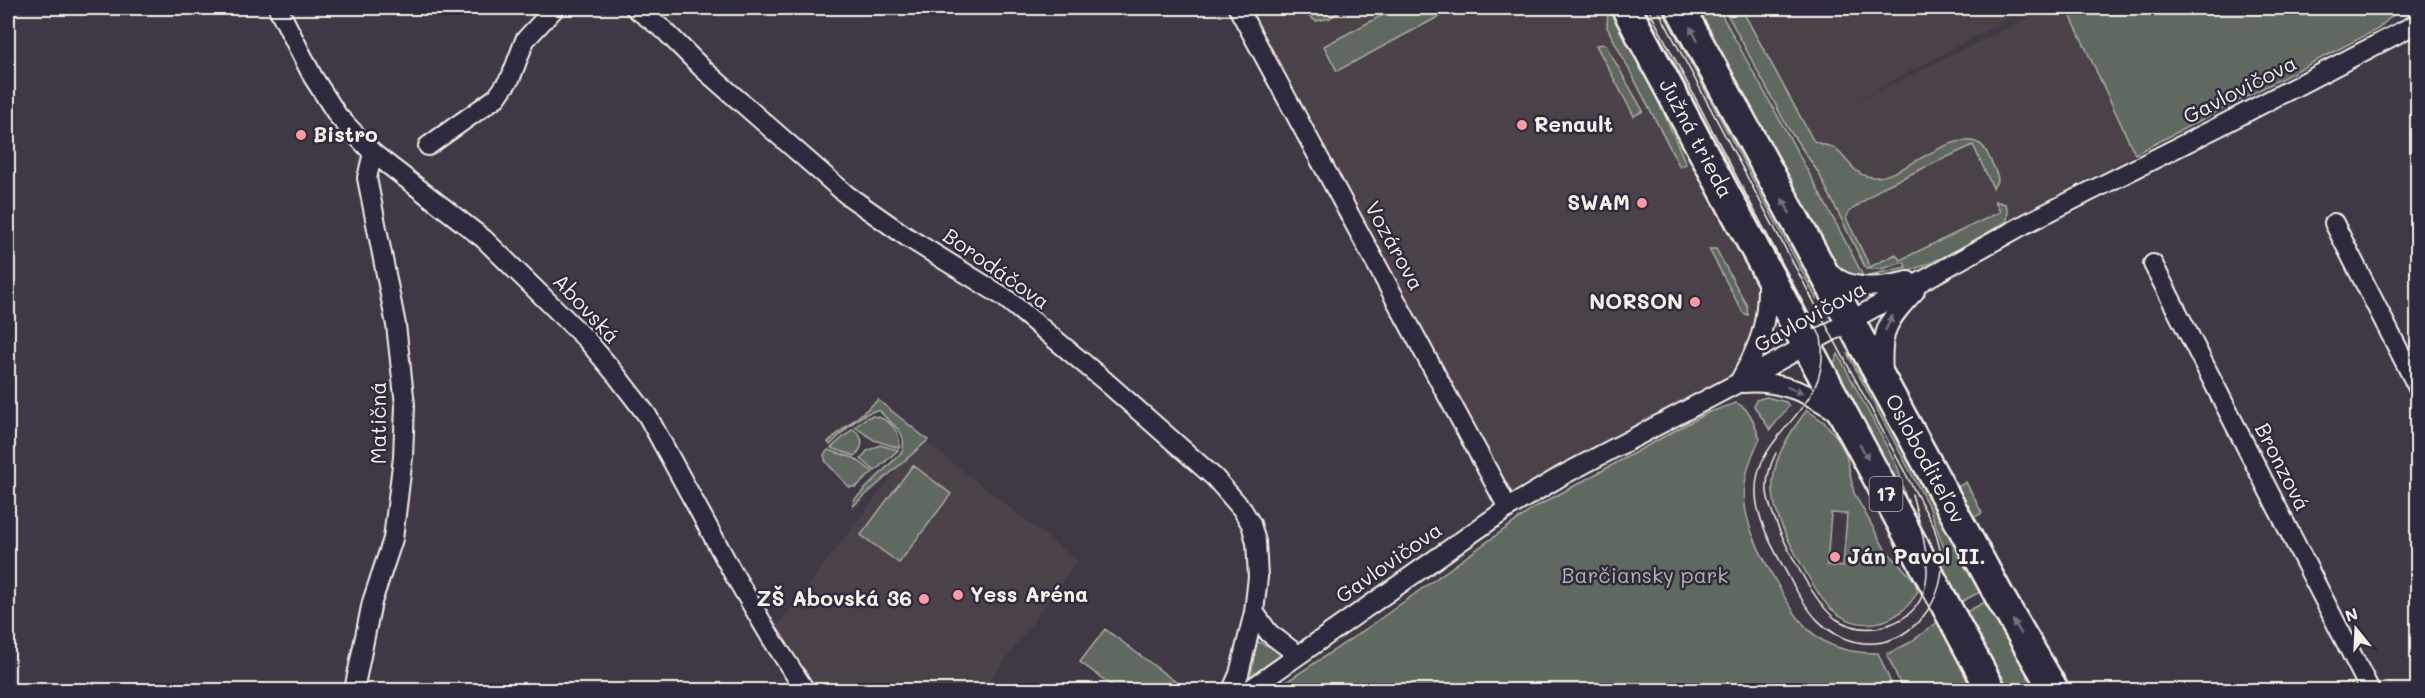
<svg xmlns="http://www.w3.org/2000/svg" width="2425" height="698" font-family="Mali,sans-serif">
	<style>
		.built { fill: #4c434a }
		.green { fill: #5f695e; stroke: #aaada3; stroke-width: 1.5; fill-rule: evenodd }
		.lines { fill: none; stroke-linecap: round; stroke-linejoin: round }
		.minor-casing { stroke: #f4f1e8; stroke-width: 22 }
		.primary-casing { stroke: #f4f1e8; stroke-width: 33 }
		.minor { stroke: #2f2a3d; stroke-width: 18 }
		.primary { stroke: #2f2a3d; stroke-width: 28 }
		.tram { stroke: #f4f1e8; stroke-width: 1.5 }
		.oneway { fill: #747079 }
		.poi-dot { fill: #ff9aa2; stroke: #2f2a3d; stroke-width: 2 }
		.labels { text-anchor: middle; stroke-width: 5; stroke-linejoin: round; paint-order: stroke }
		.shield { fill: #2f2a3d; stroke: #b9b5b5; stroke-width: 1.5 }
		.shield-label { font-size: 20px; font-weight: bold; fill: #f4f1e8 }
		.street-label { font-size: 21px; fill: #f4f1e8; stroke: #2f2a3d }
		.poi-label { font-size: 21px; font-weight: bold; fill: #f4f1e8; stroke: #2f2a3d; text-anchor: start }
		.park-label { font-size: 21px; fill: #b1b4aa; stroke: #2f2a3d }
	</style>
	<rect width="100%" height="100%" fill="#403945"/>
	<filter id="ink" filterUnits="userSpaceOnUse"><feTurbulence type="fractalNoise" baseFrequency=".0167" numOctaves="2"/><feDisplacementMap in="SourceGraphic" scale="12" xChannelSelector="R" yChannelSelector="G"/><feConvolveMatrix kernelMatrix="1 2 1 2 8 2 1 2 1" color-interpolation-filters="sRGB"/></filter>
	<g filter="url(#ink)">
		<path class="built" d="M1238 8H1626L1767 270 1768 308 1738 383 1508 508Z
			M1680 8H2027L1839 110 2049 8H2067L2135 154 2027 211 1928 277 1844 282Z
			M921 438 1077 561 983 690H805L770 636Z"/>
		<path class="green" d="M1303 8H1346L1330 18 1316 21 1308 16Z
			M1396 8H1455L1337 71 1324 46Z
			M1608 8H1613L1639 56 1686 164 1680 167 1607 27Z
			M1638 8H1645L1803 304 1799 303Z
			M1661 8H1668L1818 289 1816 298Z
			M1691 8H1718C1767 98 1818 186 1864 278L1847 272 1828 258Z
			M1724 8H1741L1813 140C1819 145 1827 144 1834 148 1849 158 1853 179 1878 177 1905 175 1953 128 1980 144 1985 147 1987 153 1990 159 1993 166 1997 172 1998 180L1993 188 1973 145 1883 187 1849 212 1846 218 1870 267 1896 254 1900 260 2000 212 1995 201 2005 204 2008 210 2007 221C1966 246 1920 273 1872 281L1869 275 1906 267 1904 262 1881 269H1866L1818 172 1788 128Z
			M2067 8H2398L2397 11 2378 29 2135 154Z
			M1605 44 1643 111 1634 116 1596 45Z
			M1709 249H1716L1747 306 1748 315 1743 313Z
			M1847 353 1859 365 1980 592 1957 604 1944 580 1945 551 1930 509Z
			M1838 354 1898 468 1911 518 1833 366Z
			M1766 397 1786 402 1789 406 1770 430 1754 406 1756 400Z
			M878 400 928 440 853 506 854 500 902 452C909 430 890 425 880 411 862 409 843 433 830 445L828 442Z
			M1736 403C1752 409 1754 425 1760 439 1731 493 1746 527 1774 578 1800 626 1818 654 1878 653L1894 690H1274L1366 629 1534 508 1707 413Z
			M1807 410 1824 422 1836 436 1846 454 1854 493 1885 549 1914 580 1918 591C1900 625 1860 635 1830 608 1817 596 1784 534 1778 516 1774 504 1772 492 1773 480 1775 456 1792 429 1807 410ZM1831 513 1847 514 1843 567 1827 565Z
			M872 416C888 417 902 432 899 448L874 440 855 427 866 418Z
			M853 429C864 437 865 445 855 456L831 448Z
			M880 445 898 450 875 471 861 459 867 451Z
			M828 450 854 458 873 472 856 487H849L826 462 824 455Z
			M913 465 951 494 899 563 861 535Z
			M1966 482 1982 513 1973 518 1956 488Z
			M1985 602 2042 690H2011L1962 614Z
			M1938 622 1958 654 1970 690H1903L1887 654 1909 643Z
			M1105 629 1181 686 1178 690H1118L1080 662Z
			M1256 641 1285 653 1251 677Z"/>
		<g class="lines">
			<defs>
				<path id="minor" d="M278 8 313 77 338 116 373 153 484 239 587 340 617 376 647 415 733 573 770 636 805 690
					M635 8 664 30 703 69 847 195 907 237 1004 297 1105 381 1215 478 1242 509 1251 524 1256 542 1258 577 1254 612 1239 674 1232 690
					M1238 8 1508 508
					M428 146 497 97 511 77 525 40 555 8
					M2334 223 2418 388
					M2153 264 2370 690
					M1827 271C1850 292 1880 288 1908 281
					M1883 373C1880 331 1887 321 1915 291
					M1739 382C1761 343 1768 323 1767 278
					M1743 383C1780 380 1810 393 1840 414
					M1254 612 1269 633 1298 655
					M354 690 372 602 393 539 403 457 405 405 396 325 367 178 373 153
					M1249 690 1508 508 1563 475 1738 383 2027 223 2218 127 2418 23"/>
				<g id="primary">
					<path id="s1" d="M1626 8 1991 690"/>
					<path id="s2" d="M1680 8 2001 599 2054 690"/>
				</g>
			</defs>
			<use href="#minor" class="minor-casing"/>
			<use href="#primary" class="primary-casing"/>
			<use href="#minor" class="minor"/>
			<use href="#primary" class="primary"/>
			<path class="tram" d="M1648 8 1821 337C1834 418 1745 430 1757 504 1762 532 1779 558 1792 583 1808 611 1823 635 1857 642 1899 650 1935 616 1941 577 1944 559 1939 544 1934 527L1657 8
				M1776 453C1770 465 1766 478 1767 492 1770 520 1813 603 1836 619 1852 629 1870 631 1888 625 1949 605 1923 538 1912 494"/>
		</g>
		<defs><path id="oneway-solid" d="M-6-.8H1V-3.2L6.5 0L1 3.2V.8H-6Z" transform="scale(1.5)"/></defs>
		<g class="oneway">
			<use href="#oneway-solid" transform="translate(1694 34) rotate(-118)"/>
			<use href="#oneway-solid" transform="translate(1786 206) rotate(-118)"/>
			<use href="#oneway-solid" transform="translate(1889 323) rotate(-63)"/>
			<use href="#oneway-solid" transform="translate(1795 390) rotate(22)"/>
			<use href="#oneway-solid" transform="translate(1864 452) rotate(62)"/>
			<use href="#oneway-solid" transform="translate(2017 627) rotate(-121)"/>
		</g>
	</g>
	<g class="poi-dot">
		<circle cx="1522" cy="125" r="6"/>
		<circle cx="301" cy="135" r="6"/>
		<circle cx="1642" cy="203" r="6"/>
		<circle cx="1695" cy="302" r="6"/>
		<circle cx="1835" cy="557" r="6"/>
		<circle cx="958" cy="595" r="6"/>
		<circle cx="924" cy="599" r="6"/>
	</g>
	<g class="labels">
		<rect class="shield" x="1869.5" y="477" width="33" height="34" rx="4.5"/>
		<g class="shield-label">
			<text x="1886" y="501">17</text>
		</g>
		<g class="street-label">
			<text transform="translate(2240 90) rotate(-27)" y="7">Gavlovičova</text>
			<text dy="7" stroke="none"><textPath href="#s1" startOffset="148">Južná trieda</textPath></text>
			<text transform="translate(1394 246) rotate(61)" y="7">Vozárova</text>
			<text transform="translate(996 269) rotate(35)" y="7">Borodáčova</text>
			<text transform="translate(586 309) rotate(47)" y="7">Abovská</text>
			<text transform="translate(1810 317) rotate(-29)" y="7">Gavlovičova</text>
			<text transform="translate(379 423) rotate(-90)" y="7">Matičná</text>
			<text dy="7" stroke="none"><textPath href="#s2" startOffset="513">Osloboditeľov</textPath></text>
			<text transform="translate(2282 467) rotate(63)" y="7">Bronzová</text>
			<text transform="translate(1389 563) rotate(-35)" y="7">Gavlovičova</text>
		</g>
		<g class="poi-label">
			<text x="1534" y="132">Renault</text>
			<text x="313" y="142">Bistro</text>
			<text x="1630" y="210" text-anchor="end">SWAM</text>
			<text x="1683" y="309" text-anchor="end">NORSON</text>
			<text x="1847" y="564">Ján Pavol II.</text>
			<text x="970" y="602">Yess Aréna</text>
			<text x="912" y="606" text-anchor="end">ZŠ Abovská 36</text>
		</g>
		<g class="park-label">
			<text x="1645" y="583">Barčiansky park</text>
		</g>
	</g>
	<rect width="2425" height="698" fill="none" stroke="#2f2a3d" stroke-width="30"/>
	<rect x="15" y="15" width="2395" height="668" fill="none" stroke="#f4f1e8" stroke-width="2" filter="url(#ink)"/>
	<g transform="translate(2356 629) rotate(342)" stroke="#2f2a3d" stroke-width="4.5" paint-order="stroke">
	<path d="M0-4.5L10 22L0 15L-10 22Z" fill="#f4f1e8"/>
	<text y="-9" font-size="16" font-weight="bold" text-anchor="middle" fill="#f4f1e8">N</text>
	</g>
</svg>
